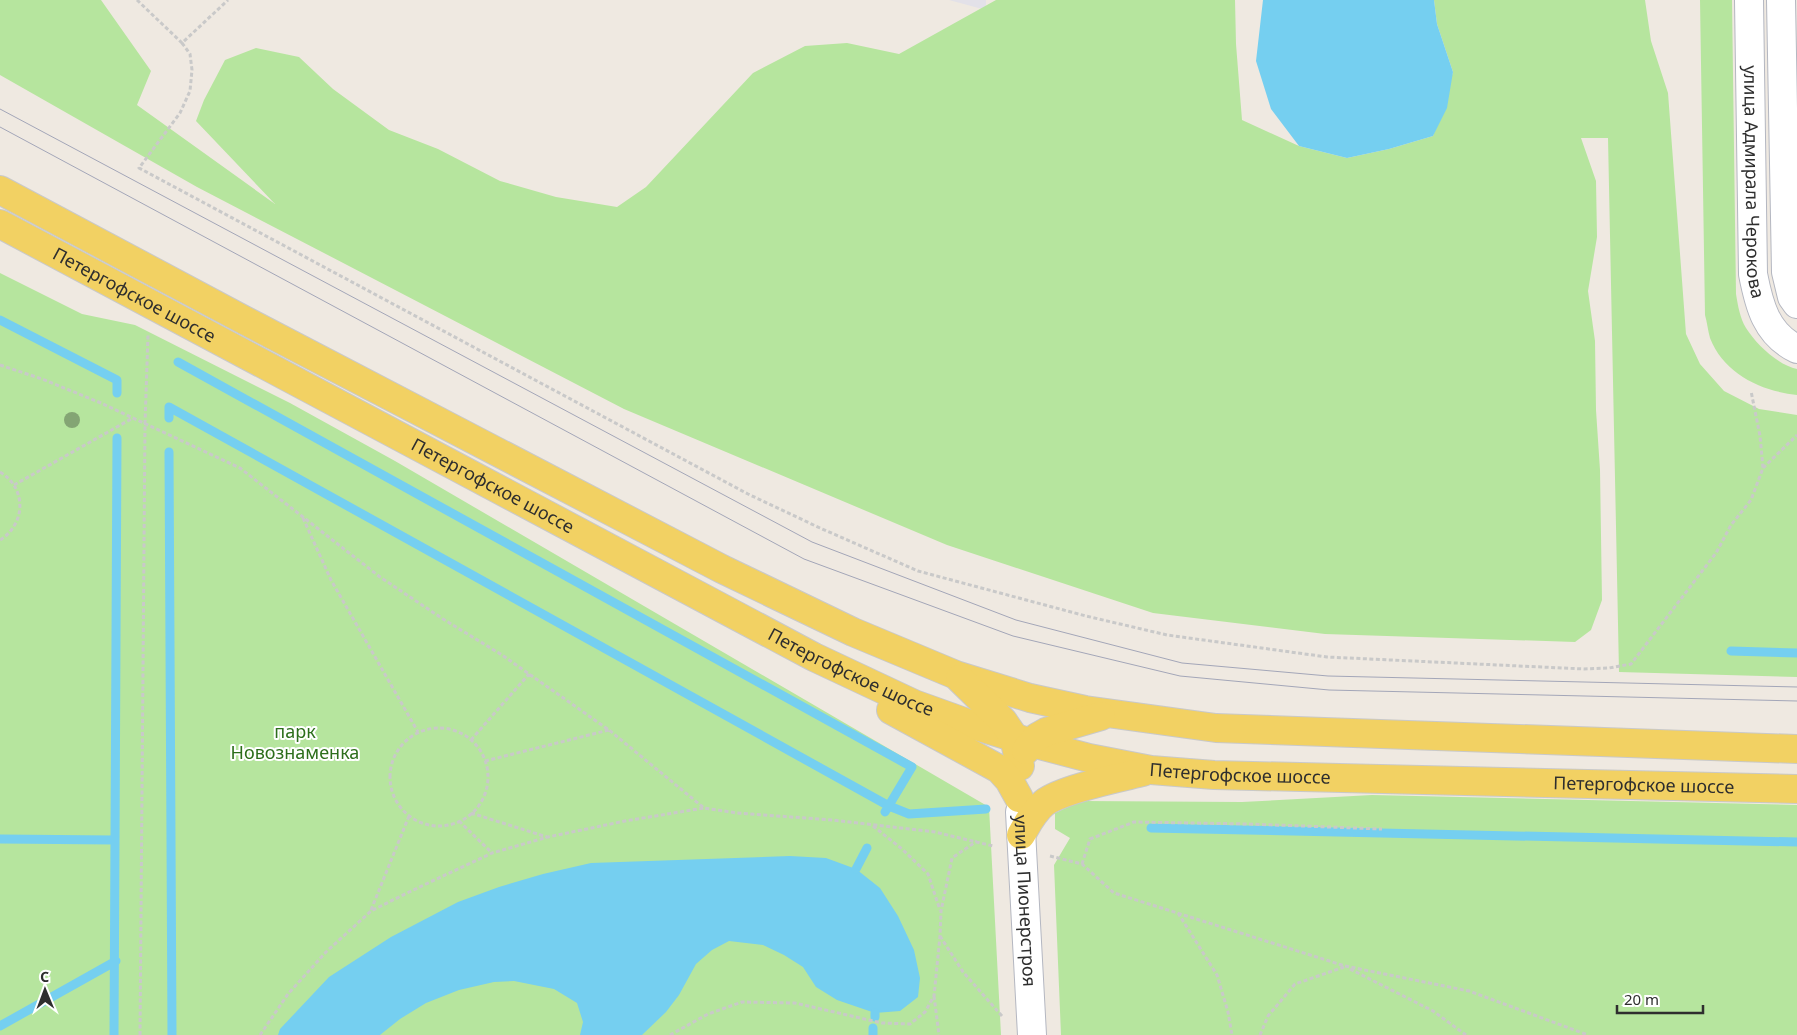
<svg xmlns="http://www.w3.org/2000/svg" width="1797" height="1035" font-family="'Noto Sans',sans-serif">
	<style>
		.industrial { fill: #e3e1e8 }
		.green { fill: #b6e59e }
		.water { fill: #75cff0 }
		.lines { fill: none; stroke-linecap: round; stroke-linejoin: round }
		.stream { stroke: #75cff0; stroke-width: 9 }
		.street-casing { stroke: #b4b7c1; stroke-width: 30 }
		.secondary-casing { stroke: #b4b7c1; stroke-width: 30 }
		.primary-casing { stroke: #c9c9c9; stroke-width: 30 }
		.path { stroke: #c9c9c9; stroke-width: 3; stroke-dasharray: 4 2.5; stroke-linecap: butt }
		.street { stroke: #fff; stroke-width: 28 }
		.secondary { stroke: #fff; stroke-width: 28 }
		.primary { stroke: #f2d163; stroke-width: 28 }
		.tram { stroke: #a3a6b8; stroke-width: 1 }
		.tree { fill: #84a574 }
		.labels { text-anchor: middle; stroke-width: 4; stroke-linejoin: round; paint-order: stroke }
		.street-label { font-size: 18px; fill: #2e2e2e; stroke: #fff }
		.park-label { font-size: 18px; fill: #2c6e1b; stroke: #fff }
	</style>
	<rect width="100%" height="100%" fill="#efe9e1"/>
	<path class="industrial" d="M949 0H986V10Z"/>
	<path class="green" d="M0 0H101L151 71 137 105 275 204 196 121 204 100 225 60 256 48 299 57 333 89 389 130 438 149 500 181 556 197 617 207 646 187 753 73 805 46 847 43 899 54 996 0H1235L1236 44 1242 120 1299 146 1347 158 1389 149 1433 136 1453 72 1437 24 1434 0H1645L1651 41 1668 93 1686 334 1700 364 1724 391 1759 409 1797 415V677L1619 672 1608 138H1581L1596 181 1597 237 1588 291 1595 341 1596 410 1600 470 1602 600 1591 630 1575 642 1325 634 1153 613 947 545 624 409 197 187 0 75Z
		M1700 0H1732L1736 294C1738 306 1740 318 1746 328 1756 344 1778 365 1797 369V395C1761 391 1724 374 1710 338 1708 331 1707 322 1705 315Z
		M0 273 82 314 135 325 290 403 395 461 989 807 1001 1035H0Z
		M1372 795 1797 805V1035H1061L1054 865 1070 838 1055 829V813L1081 801 1242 802Z"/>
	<path class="water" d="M1263 0H1434L1437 24 1453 72 1447 108 1433 136 1389 149 1347 158 1299 146 1271 109 1256 61Z
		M790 856 826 858 856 869 880 888 898 916 914 950 920 978 918 997 900 1011 875 1013 837 1000 816 987 803 967 784 955 763 945 729 941 712 950 696 964 679 995 666 1012 642 1035H580L583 1022 577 1003 554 989 514 981 494 982 459 990 426 1003 400 1019 380 1035H278L280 1029 329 977 391 937 458 902 499 887 543 874 591 863Z"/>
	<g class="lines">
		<path class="stream" d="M0 320 117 380V393
			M178 362 912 767 885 812
			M169 418V407L889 806 909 814 986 809
			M169 452 172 1035
			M1731 651 1797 653
			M1151 828 1797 842
			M0 839 115 840 117 438
			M856 869 867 848
			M875 1017V1013
			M0 1026 116 961
			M114 1035 115 840
			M873 1035V1028"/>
		<defs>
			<g id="street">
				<path id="s1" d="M1749 0 1753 274C1759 305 1766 334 1797 349"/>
				<path d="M1781 0 1786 272 1792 297 1797 304"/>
			</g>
			<g id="secondary">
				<path id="s2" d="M1020 812 1032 1035"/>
			</g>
			<g id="primary">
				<path d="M0 190 244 320 722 569 853 632 956 675 1030 698 1085 710 1216 728 1797 749"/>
				<path id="s3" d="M0 224 814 657 914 704 967 723 1032 743 1089 758 1151 770 1214 775 1797 789"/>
				<path d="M960 679 1003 721 1014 737 1020 766"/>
				<path d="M891 710 999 769 1009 780 1019 798"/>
				<path d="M1026 750 1037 737 1046 732 1101 716"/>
				<path d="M1021 835C1028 823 1033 812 1044 803 1062 789 1118 778 1143 772"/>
			</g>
		</defs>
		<use href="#street" class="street-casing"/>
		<use href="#secondary" class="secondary-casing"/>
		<use href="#primary" class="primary-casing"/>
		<path class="path" d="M137 0 182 43 228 0
			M182 43 190 54 192 70 190 91 180 113 139 168 748 494 820 528 918 571 1086 616 1167 635 1327 657 1584 669 1609 668 1631 664 1716 553 1731 525 1751 500 1763 468 1760 436 1751 391
			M0 365 42 379 101 403 240 468 380 577 443 619 502 655 609 730 704 808 737 813 832 820 935 832 993 846
			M1763 468 1797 435
			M0 472C27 488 26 524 0 540
			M14 485 131 419
			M303 518 331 580 418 732
			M390 777a49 49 0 1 1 98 0a49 49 0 1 1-98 0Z
			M471 740 529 674
			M485 761 609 730
			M471 813 547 837
			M459 821 492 853
			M873 826 902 849 928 874 940 910
			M1050 856 1082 864 1114 893 1345 966 1469 991 1588 1035
			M1082 864 1090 839 1134 822 1249 824 1382 829
			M371 910 409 816
			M1178 913 1217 975 1228 1012 1232 1035
			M940 936 963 972 1002 1016
			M1350 969 1433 1011 1466 1035
			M934 996 939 1035
			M140 1035 145 424 148 335
			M260 1035 288 994 326 952 371 911 407 893 492 853 548 837 625 821 704 808
			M670 1035 708 1014 742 1002 795 1003 882 1023 910 1024 925 1012 934 996 940 936 941 911 952 858 977 841
			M1260 1035 1268 1016 1295 984 1344 967"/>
		<use href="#street" class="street"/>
		<use href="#secondary" class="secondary"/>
		<use href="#primary" class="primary"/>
		<path class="tram" d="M0 109 812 542 1016 620 1182 663 1328 676 1797 687
			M0 127 804 559 1013 636 1180 676 1329 690 1797 701"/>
	</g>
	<circle class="tree" cx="72" cy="420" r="8"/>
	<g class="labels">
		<g class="street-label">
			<text dy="6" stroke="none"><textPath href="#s1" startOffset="182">улица Адмирала Черокова</textPath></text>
			<text dy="6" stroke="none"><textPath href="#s3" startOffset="152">Петергофское шоссе</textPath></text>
			<text dy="6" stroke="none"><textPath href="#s3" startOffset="558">Петергофское шоссе</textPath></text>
			<text dy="6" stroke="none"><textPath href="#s3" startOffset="962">Петергофское шоссе</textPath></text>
			<text dy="6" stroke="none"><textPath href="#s3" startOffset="1368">Петергофское шоссе</textPath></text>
			<text dy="6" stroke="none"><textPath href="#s3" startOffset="1772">Петергофское шоссе</textPath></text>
			<text dy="6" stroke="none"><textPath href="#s2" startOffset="89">улица Пионерстроя</textPath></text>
		</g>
		<g class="park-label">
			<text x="295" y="738">парк<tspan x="295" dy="21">Новознаменка</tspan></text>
		</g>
	</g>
	<g transform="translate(45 990) rotate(359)" stroke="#ffffff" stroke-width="4" paint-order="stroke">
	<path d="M0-4L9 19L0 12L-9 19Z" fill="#2e2e2e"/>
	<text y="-8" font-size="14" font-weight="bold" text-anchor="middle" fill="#2e2e2e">С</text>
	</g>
	<path d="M1617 1005v8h86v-8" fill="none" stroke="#2e2e2e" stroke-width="2.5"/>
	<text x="1624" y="1005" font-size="15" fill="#2e2e2e" stroke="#ffffff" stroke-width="4" paint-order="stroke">20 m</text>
</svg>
